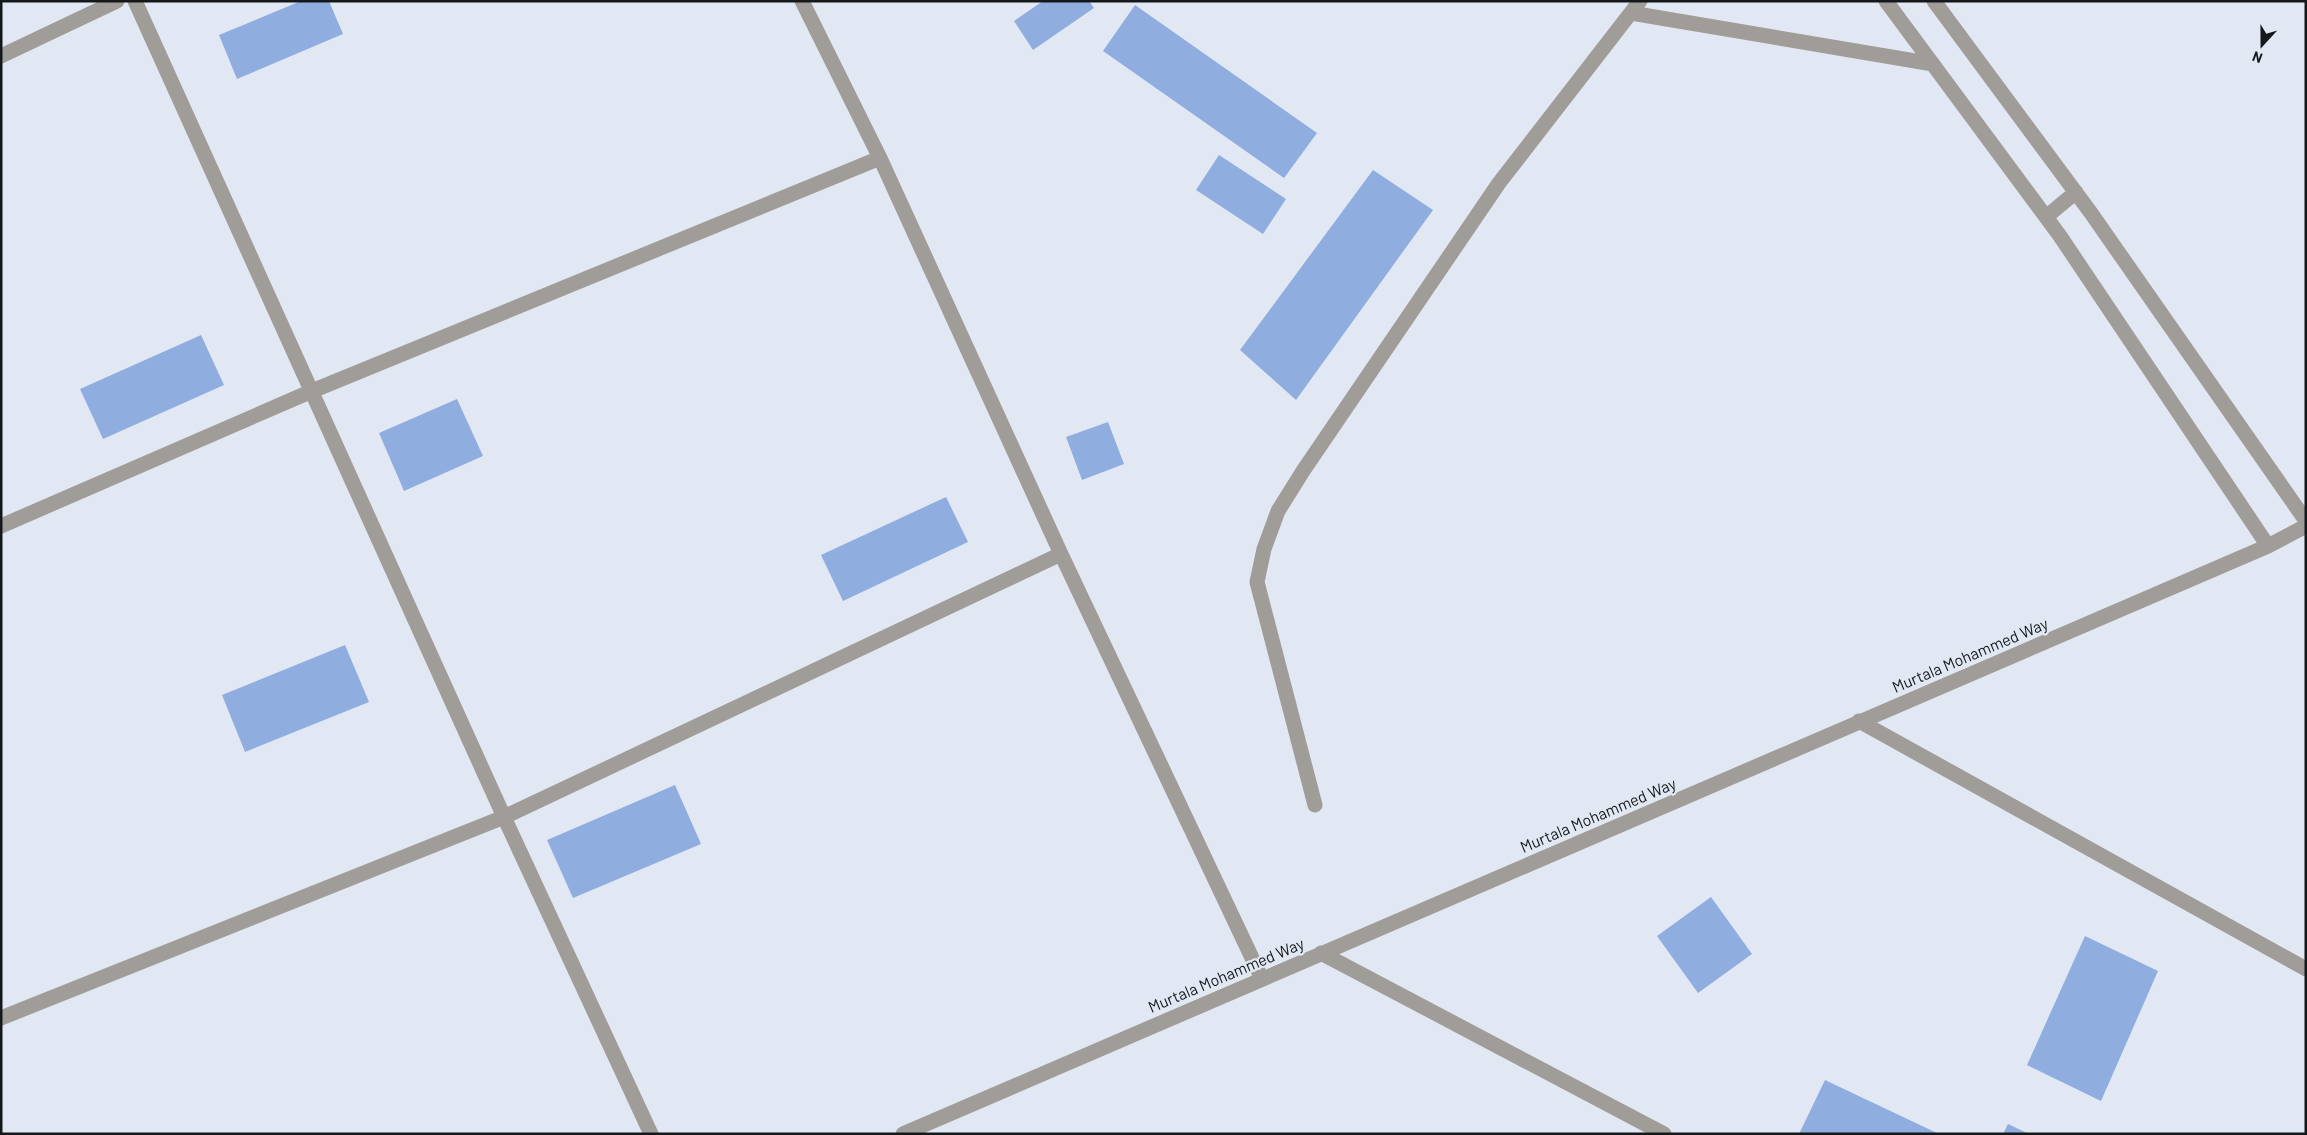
<svg xmlns="http://www.w3.org/2000/svg" width="2307" height="1135" font-family="Barlow,sans-serif">
	<style>
		.building { fill: #8fadde }
		.lines { fill: none; stroke-linecap: round; stroke-linejoin: round }
		.minor { stroke: #a09d99; stroke-width: 15 }
		.labels { text-anchor: middle; stroke-width: 4.5; stroke-linejoin: round; paint-order: stroke }
		.street-label { font-size: 16px; fill: #15181b; stroke: #e2e8f3 }
	</style>
	<rect width="100%" height="100%" fill="#e2e8f3"/>
	<path class="building" d="M301 1H329L343 34 237 79 219 35Z
		M1043 1H1089L1094 8 1033 50 1014 21Z
		M1135 5 1317 133 1284 178 1103 51Z
		M1219 155 1286 199 1263 234 1196 190Z
		M1373 170 1433 210 1296 400 1240 350Z
		M201 335 224 385 103 439 80 389Z
		M457 399 483 456 404 491 379 433Z
		M1108 422 1124 464 1082 480 1066 437Z
		M946 497 968 542 843 601 821 555Z
		M345 645 369 702 245 752 222 695Z
		M675 785 701 844 573 898 547 840Z
		M1711 897 1752 954 1698 993 1657 936Z
		M2085 936 2158 971 2101 1101 2027 1065Z
		M1825 1080 1939 1134H1799Z
		M2008 1124 2029 1134H2003Z"/>
	<g class="lines">
		<path class="minor" d="M135 1 504 817 651 1134
			M802 1 880 158 1061 554 1262 979
			M1886 1 2060 236 2268 546
			M1934 1 2091 213 2306 521
			M1631 13 1933 64
			M1 56 117 1
			M2046 217 2076 192
			M1 526 312 391 880 158
			M1859 721 2306 969
			M1315 805 1257 582 1264 549 1278 511 1303 471 1499 183 1640 1
			M1321 953 1664 1134
			M1 1018 504 817 1061 554
			M903 1134 2268 546 2306 526"/>
	</g>
	<g class="labels">
		<g class="street-label">
			<text transform="translate(1970 655) rotate(-23)" y="6">Murtala Mohammed Way</text>
			<text transform="translate(1598 815) rotate(-23)" y="6">Murtala Mohammed Way</text>
			<text transform="translate(1226 975) rotate(-23)" y="6">Murtala Mohammed Way</text>
		</g>
	</g>
	<rect width="2307" height="1135" fill="none" stroke="#15181b" stroke-width="5"/>
	<g transform="translate(2262 45) rotate(201)" stroke="#e2e8f3" stroke-width="4" paint-order="stroke">
	<path d="M0-4L9 19L0 12L-9 19Z" fill="#15181b"/>
	<text y="-8" font-size="14" font-weight="bold" text-anchor="middle" fill="#15181b">N</text>
	</g>
</svg>
